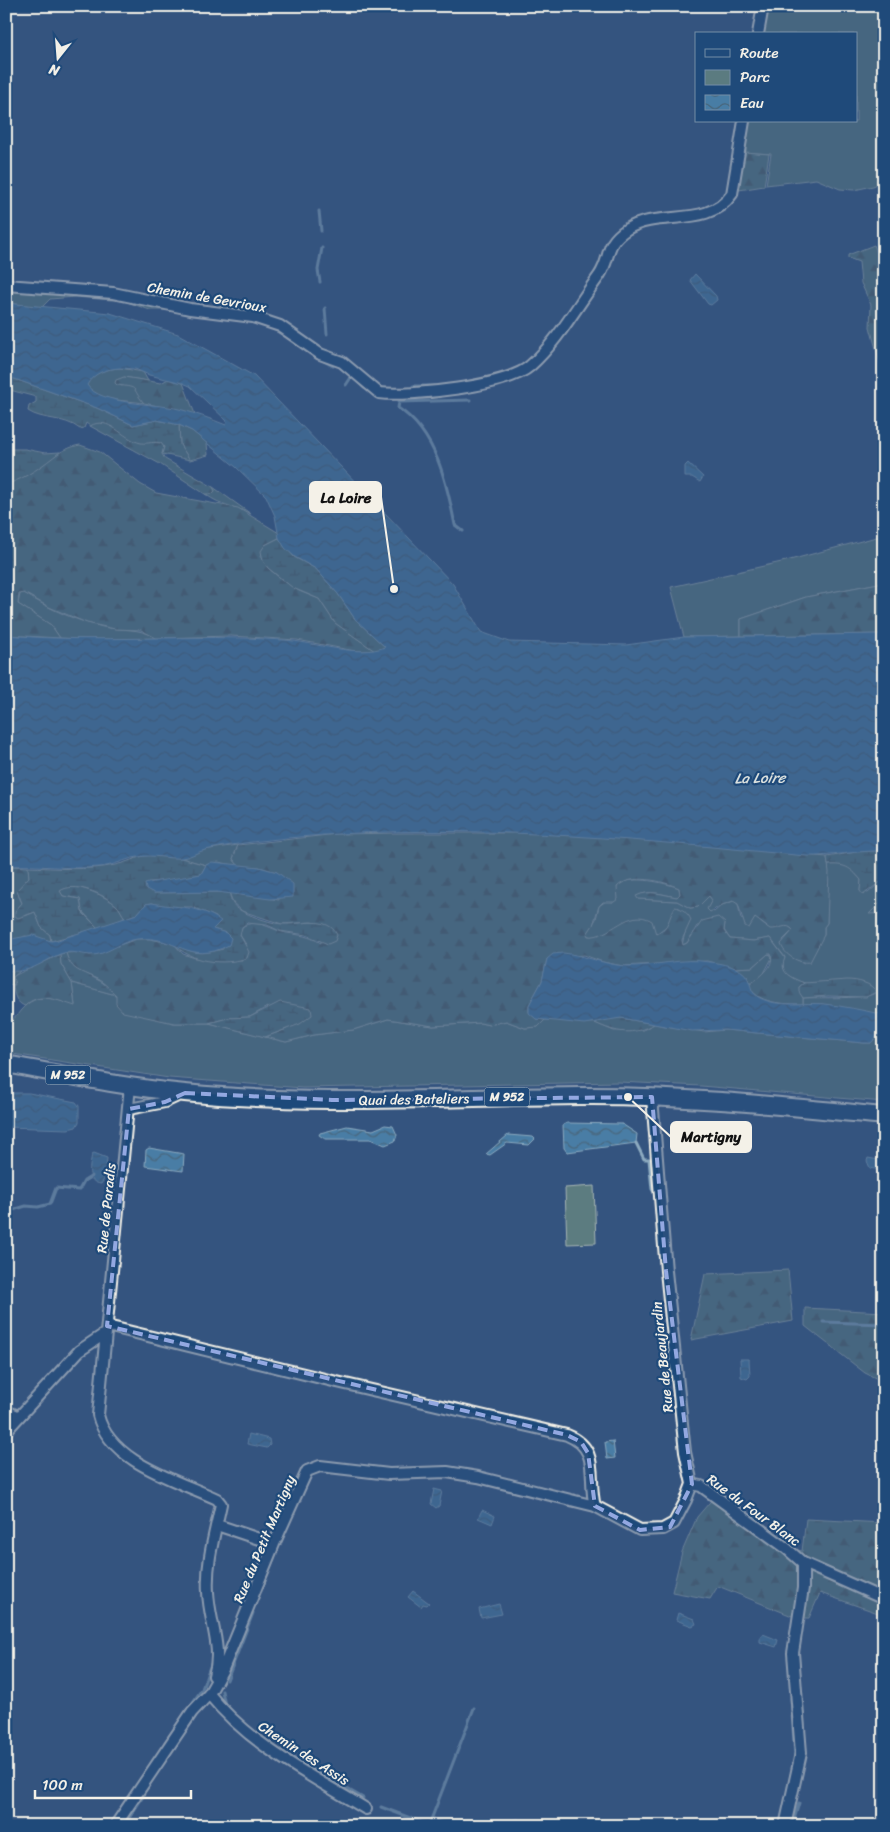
<svg xmlns="http://www.w3.org/2000/svg" width="890" height="1832" font-family="Sriracha,sans-serif">
	<style>
		.green { fill: #5b7b80; stroke: #a8b6b4 }
		.forest { fill: url(#forest-firs); stroke: #a8b6b4 }
		.wetland { fill: url(#wetland-marsh); stroke: #a8b6b4 }
		.water { fill: url(#water-waves); stroke: #8dabc0; fill-rule: evenodd }
		.lines { fill: none; stroke-linecap: round; stroke-linejoin: round }
		.stream { stroke: #8dabc0; stroke-width: 3 }
		.minor-casing { stroke: #f4f1e8; stroke-width: 14 }
		.primary-casing { stroke: #f4f1e8; stroke-width: 20 }
		.minor { stroke: #1f4a7a; stroke-width: 10 }
		.primary { stroke: #1f4a7a; stroke-width: 16 }
		.marked { fill: none; stroke: #93a8e1; stroke-width: 4; stroke-dasharray: 10 6; stroke-linejoin: round }
		.labels { text-anchor: middle; stroke-width: 4.5; stroke-linejoin: round; paint-order: stroke }
		.shield { fill: #1f4a7a; stroke: #b4bfc7; stroke-width: 1 }
		.shield-label { font-size: 12px; font-weight: bold; fill: #f4f1e8 }
		.street-label { font-size: 14px; fill: #f4f1e8; stroke: #1f4a7a }
		.water-label { font-size: 15px; font-style: italic; fill: #dae0de; stroke: #1f4a7a }
		.leader { fill: none; stroke: #f4f1e8; stroke-width: 2 }
		.callout-dot { fill: #f4f1e8; stroke: #1f4a7a; stroke-width: 2 }
		.callout { fill: #f4f1e8; stroke: #f4f1e8; stroke-width: 2 }
		.callout-label { font-size: 15px; text-anchor: middle; font-weight: bold; fill: #111 }
	</style>
	<defs>
		<pattern id="forest-firs" width="22" height="20" patternUnits="userSpaceOnUse" patternTransform="scale(1.25)"><rect width="22" height="20" fill="#5b7b80"/><path d="M5 1l3.5 6h-7zM16 11l3.5 6h-7z" fill="#536466"/></pattern>
		<pattern id="wetland-marsh" width="20" height="14" patternUnits="userSpaceOnUse" patternTransform="scale(1.25)"><rect width="20" height="14" fill="#5b7b80"/><path d="M1 5h8M5 5V1M11 12h8M15 12V8" fill="none" stroke="#536466"/></pattern>
		<pattern id="water-waves" width="16" height="10" patternUnits="userSpaceOnUse" patternTransform="scale(1.25)"><rect width="16" height="10" fill="#487da5"/><path d="M0 5q4-4 8 0t8 0" fill="none" stroke="#48657a"/></pattern>
	</defs>
	<rect width="100%" height="100%" fill="#34547f"/>
	<filter id="ink" filterUnits="userSpaceOnUse"><feTurbulence type="fractalNoise" baseFrequency=".02" numOctaves="2"/><feDisplacementMap in="SourceGraphic" scale="10" xChannelSelector="R" yChannelSelector="G"/><feConvolveMatrix kernelMatrix="1 2 1 2 8 2 1 2 1" color-interpolation-filters="sRGB"/></filter>
	<g filter="url(#ink)">
		<path class="green" d="M767 6H884V181L873 186 854 190 840 189 816 179 766 185 771 154 744 152 749 121H856V34H763Z
			M6 289 96 295 172 310H150L124 301 75 297 50 299 42 307 6 303Z
			M120 368 143 372 148 381 124 377 121 386C136 382 136 394 144 403 126 400 98 402 86 385 94 372 106 369 120 368Z
			M213 487 251 514C233 505 223 507 205 494H212L215 491Z
			M884 535V582L806 597 741 619V636L684 637 671 587 786 561Z
			M24 593C47 608 76 621 103 627 121 631 140 627 156 638L99 640 60 638 51 625 18 604 20 594Z
			M238 845 233 859 239 866 218 862 206 865 181 858 203 850Z
			M841 864 848 865 861 880 860 891 868 893 884 879V899L870 913H884V986L879 1003 880 1014 822 1004H803V998C817 997 871 1000 876 992 867 973 822 986 805 983 797 981 790 977 784 972L783 963 785 957 770 938 753 941 730 939 724 930 725 923 697 926 687 943 682 945 689 916 678 907 668 925 656 934 654 932 595 937 588 936 587 934 596 919 599 906 606 901 614 902C615 897 615 887 620 884 633 875 666 883 679 888L680 894 677 897C664 895 650 889 637 896L638 899 677 901 690 908 698 907 709 896 712 900 708 908 714 912 722 905 734 901 738 904 741 919 751 923 755 918 758 919C766 930 775 930 787 925L793 930 783 940 790 956 804 963 824 935V927L827 923 828 865Z
			M768 954 773 956 763 975 749 985 748 977 733 968 753 967Z
			M72 983 116 995 149 1017 174 1023H209L286 1042 314 1035 353 1030 388 1019 433 1026 480 1023 489 1025 506 1021 525 1028 538 1027 545 1020 595 1023 614 1031 643 1030 654 1024 704 1032 725 1030 864 1043H871L884 1029 881 1038 884 1050V1102L701 1086 619 1082 303 1088 169 1078 6 1053V1022C14 1021 16 1016 21 1010 38 991 53 999 75 1005Z
			M594 1186 596 1243 567 1244 565 1188Z"/>
		<path class="forest" d="M744 152 769 154 764 186 739 190Z
			M874 245 879 257 884 260 882 284 884 378 870 327 871 305 861 283 859 262 848 258V255Z
			M124 377 161 383 168 379 183 383 195 414 144 403C130 387 141 388 117 385L115 383 116 380Z
			M96 422 109 424 135 441 162 443 164 447 162 454 165 459 213 487 215 491 212 494H205L160 464 90 426Z
			M179 425 192 431 207 443 208 455 190 460 180 445Z
			M80 445 100 452 140 484 156 493 238 508 279 533V538L265 545 261 556 268 568 281 579 299 591 319 599 335 623 375 651H355L297 640 231 636 156 638 141 630 115 629 87 623 49 607 24 593 19 594 18 604 51 625 60 638 6 635V484C34 476 52 450 80 445Z
			M884 582V634L741 636V619L806 597Z
			M402 833H523L609 837 827 857 829 872 827 923 824 927V935L810 962C799 964 784 955 781 944L793 930C787 922 779 930 770 929L755 918 749 928 745 926 738 904 733 901 722 905 710 912 707 909 712 900 709 896 698 907 690 908 677 901 638 899 636 896C650 889 663 895 677 897L680 894 679 888C664 881 630 873 617 887L618 899 614 902H603L599 906 593 925 587 934 588 936C610 939 628 906 652 921L656 934C670 928 668 918 675 907 682 908 688 913 691 920L682 940 683 945 687 943 702 921 718 917 725 923 724 931 730 939 753 941 770 938 785 958C778 973 792 978 804 983L799 987 803 998V1004C785 1004 756 1004 749 985 759 977 775 968 771 954H768L753 967 733 968 707 961 623 966 603 962 584 955 547 959 542 981 529 1005V1012L536 1019 545 1020 538 1027 525 1028 506 1021 489 1025 480 1023 433 1026 388 1019 353 1030 314 1035 286 1042 265 1037 287 1029 267 1007 250 1017 228 1018 209 1023H174L123 1012 116 1004V995C110 990 105 983 97 979 82 972 71 972 66 953L82 952 90 955 137 939H150L174 944 183 954 195 958 242 960 247 946 240 935 242 927C257 917 273 931 287 933 300 935 309 936 321 943L320 924 311 922 282 924 242 911 233 903 229 892 279 900 277 872 259 867 239 866 233 859 238 845 337 834Z
			M6 866 28 867 29 877 21 886 18 895 22 903 15 911 25 916 35 912 41 927 50 935 51 941 25 936 19 939 6 940Z
			M68 886C81 886 106 896 116 905 120 908 122 914 125 918L98 928 82 911 80 899 63 896 60 891Z
			M60 954 61 964 72 983 75 1006C59 1001 38 991 25 1006 13 1002 13 988 13 977 17 973 51 960 60 954Z
			M606 1018H621L654 1024C632 1036 617 1033 595 1023Z
			M788 1270 793 1321 691 1340 705 1274Z
			M805 1308 884 1312V1382L865 1373 805 1326Z
			M715 1496 786 1548 802 1551 806 1519 884 1523V1615L820 1593 809 1618H797L718 1586 710 1599 672 1592 682 1552 697 1517Z"/>
		<path class="wetland" d="M6 376 97 408 133 425 157 420 179 425 180 445 190 460 162 454 164 447 161 443C155 441 148 444 141 443 122 439 109 415 90 426L86 423 84 428 80 429C63 416 43 421 28 411L29 406 36 402V397L6 389Z
			M6 449H25L45 453 60 452C43 465 27 478 7 484Z
			M279 538 294 557 316 569 338 594 355 619 385 647 375 651 335 623 319 599 293 588 268 568 263 561 261 551 265 545Z
			M862 851H884V879L863 895 860 891 861 880C850 867 845 864 828 865L827 857Z
			M148 855 181 858 206 865 201 874 172 880 149 882 154 893 229 892C230 896 231 901 233 904 238 913 273 924 283 924 300 925 328 915 337 935L335 941 328 944 306 935 280 931 267 925 247 923 242 927 240 935 249 952 247 958C224 966 190 962 174 944 195 954 200 955 223 949L226 933 213 929 217 924 216 917 192 907H171L152 903 146 904 137 914 125 918C122 914 120 908 116 905 104 894 74 881 60 891L63 896 80 899 82 912 98 928 51 941 50 935 41 927 35 912 18 918 15 916V911L22 903 17 890 29 877 28 867C56 868 87 871 115 865 126 863 136 857 148 855Z
			M884 899V913L869 914Z
			M66 953C71 972 82 971 98 980 105 983 110 990 116 995L72 983 61 964 60 954Z
			M6 970 20 971 13 977 15 985 6 984Z
			M847 980C857 980 872 983 876 992L866 997 828 996 803 998 799 992V987L804 983Z
			M280 1002 311 1008 312 1015 300 1024 265 1037 209 1023 228 1018 250 1017Z"/>
		<path class="water" d="M695 274 716 296 717 300 711 305 708 304 690 280Z
			M6 303 110 313 178 334 254 376 453 584 481 632 509 642 626 645 684 637 884 634V851C857 850 832 857 806 856 650 841 494 825 338 834 295 837 246 841 205 850 197 852 191 857 182 858 167 859 153 854 138 857 124 859 114 866 99 867 68 870 37 864 6 866V635C99 644 191 633 284 640 314 642 358 658 385 647L355 619 338 594 316 569 295 557 285 548 279 538 275 516 266 496 236 467 192 431 179 425 157 420 133 425 97 408 6 376ZM120 368 135 369 149 375 183 383 190 386 227 421 226 425C211 419 195 413 179 409 156 403 100 405 87 385 94 372 107 369 120 368Z
			M688 463 703 477 700 482 692 477H685V466Z
			M212 862 259 867 277 872 293 884V897L270 899 217 892 154 893 146 889 145 884C149 882 191 876 201 874L206 865Z
			M152 903C176 908 200 905 221 921L213 929 226 933 231 938 229 945C187 967 177 934 137 939 121 941 106 956 90 955 79 954 71 950 60 954 41 962 29 975 6 970V940L33 935 51 941 58 940 137 914 146 904Z
			M563 953C585 955 605 965 626 966 653 967 683 957 709 962 720 963 742 967 747 977 752 986 750 993 760 998 780 1008 804 1002 824 1004 843 1006 862 1010 880 1014L884 1017V1029L871 1043H864L725 1030 692 1031 621 1018 584 1024 536 1019 529 1013V1005L542 981 547 959 553 954Z
			M6 1093H29L76 1102 79 1106V1122L76 1127 68 1129 6 1127Z
			M567 1123 622 1124 637 1134 636 1143 567 1152 564 1148 563 1125Z
			M385 1125 393 1126 397 1135 395 1141 385 1145 371 1139H325L319 1135 320 1133 347 1126 373 1130Z
			M508 1135 533 1137 535 1139 529 1145 507 1143 490 1155 486 1154Z
			M149 1148 184 1154 183 1171 145 1166 146 1150Z
			M94 1153 107 1158 105 1178 101 1184C85 1182 90 1166 92 1154Z
			M868 1158 884 1161V1171L870 1168 867 1161Z
			M740 1359H749L750 1376 747 1379 741 1377Z
			M249 1434 269 1439 270 1445 267 1448 247 1444Z
			M613 1441 615 1458 607 1459 605 1442Z
			M434 1489 442 1491 439 1506 436 1508 431 1504Z
			M482 1510 495 1516 492 1524 478 1518Z
			M413 1591 429 1603 427 1605 423 1604 421 1607 408 1597Z
			M499 1604 502 1614 481 1618 479 1609Z
			M678 1613 694 1619 696 1624 692 1626 676 1620Z
			M763 1634 778 1640 776 1647 760 1642V1638Z"/>
		<g class="lines">
			<path class="stream" d="M319 211 321 231
				M320 282 318 270 322 248
				M325 308 327 334
				M276 320 285 323
				M271 328 286 336
				M298 332 309 341
				M297 344 314 356
				M320 359 333 366
				M356 380 364 388
				M346 385 352 376 350 374
				M413 386H434
				M463 531 455 525C447 484 436 432 398 408L399 402 470 400
				M636 1143 644 1159H649L652 1189 655 1194
				M6 1212 26 1206 38 1207 50 1204 56 1188 79 1190 84 1181 92 1176
				M823 1322 884 1324
				M261 1591 275 1555
				M227 1680 253 1613
				M222 1691 225 1705
				M791 1698 795 1758
				M165 1742 202 1689 212 1661
				M286 1754 363 1798
				M381 1807 429 1825 474 1708
				M431 1820 450 1825 464 1826 518 1820
				M124 1826 144 1795
				M792 1826 799 1803"/>
			<defs>
				<path id="minor" d="M758 34 763 6
					M6 285 113 293 190 309 253 317 280 326 320 354 342 362 379 393C409 397 508 386 530 366 558 341 577 306 599 276 612 257 603 245 627 229 659 209 708 229 732 194L744 121
					M130 1086 98 1415C109 1462 176 1480 217 1499L221 1504C215 1533 206 1562 208 1592 209 1621 223 1647 214 1676
					M129 1109 165 1102 182 1094
					M107 1326 337 1382 567 1435C602 1449 587 1478 595 1506L478 1477 447 1472 389 1474 320 1466 307 1471 274 1544 223 1669 209 1694 192 1712 115 1826
					M6 1411 18 1416
					M6 1431 79 1351 106 1333
					M692 1484 701 1486 786 1548 803 1563V1588L793 1653 801 1753 785 1826
					M595 1506 640 1530 663 1529 674 1523 686 1500 692 1484 685 1452 666 1271 652 1097
					M217 1525 274 1544
					M803 1563 884 1599
					M209 1694C250 1745 311 1776 366 1809"/>
				<path id="primary" d="M6 1064C66 1075 125 1087 185 1093 316 1106 448 1097 579 1096 681 1095 783 1106 884 1116"/>
			</defs>
			<use href="#minor" class="minor-casing"/>
			<use href="#primary" class="primary-casing"/>
			<use href="#minor" class="minor"/>
			<use href="#primary" class="primary"/>
		</g>
	</g>
	<path d="M0 0H890V1832H0ZM185 1093 332 1100 652 1097 666 1271 692 1484 670 1527 640 1530 595 1506 588 1453 581 1442 567 1435 107 1326 129 1109 165 1102Z" fill="#34547f" fill-opacity=".55" fill-rule="evenodd"/>
	<path class="marked" d="M185 1093 332 1100 652 1097 666 1271 692 1484 670 1527 640 1530 595 1506 588 1453 581 1442 567 1435 107 1326 129 1109 165 1102Z"/>
	<g class="labels">
		<g class="shield">
			<rect x="45.5" y="1065.5" width="45" height="19" rx="4"/>
			<rect x="484.5" y="1087.5" width="45" height="19" rx="4"/>
		</g>
		<g class="shield-label">
			<text x="68" y="1079">M 952</text>
			<text x="507" y="1101">M 952</text>
		</g>
		<g class="street-label">
			<text transform="translate(207 297) rotate(10)" y="5">Chemin de Gevrioux</text>
			<text transform="translate(414 1099) rotate(-1)" y="5">Quai des Bateliers</text>
			<text transform="translate(106 1208) rotate(-84)" y="5">Rue de Paradis</text>
			<text transform="translate(662 1357) rotate(-96)" y="5">Rue de Beaujardin</text>
			<text transform="translate(754 1510) rotate(36)" y="5">Rue du Four Blanc</text>
			<text transform="translate(264 1539) rotate(-67)" y="5">Rue du Petit Martigny</text>
			<text transform="translate(304 1753) rotate(33)" y="5">Chemin des Assis</text>
		</g>
		<g class="water-label">
			<text transform="translate(760 778) rotate(-1)" y="5">La Loire</text>
		</g>
	</g>
	<path class="leader" d="M394 589L381 497M628 1097L671 1137"/>
	<g class="callout-dot">
		<circle cx="394" cy="589" r="5"/>
		<circle cx="628" cy="1097" r="5"/>
	</g>
	<g class="callout">
		<rect x="310" y="482" width="71" height="30" rx="5"/>
		<rect x="671" y="1122" width="80" height="30" rx="5"/>
	</g>
	<g class="callout-label">
		<text x="346" y="503">La Loire</text>
		<text x="711" y="1142">Martigny</text>
	</g>
	<rect width="890" height="1832" fill="none" stroke="#1f4a7a" stroke-width="25"/>
	<rect x="12" y="12" width="865" height="1807" fill="none" stroke="#f4f1e8" stroke-width="2" filter="url(#ink)"/>
	<rect x="695" y="32" width="162" height="90" fill="#1f4a7a" stroke="#748da6"/>
	<rect x="705" y="49" width="25" height="8" fill="#1f4a7a" stroke="#748da6"/>
	<text x="740" y="58" font-size="15" fill="#f4f1e8">Route</text>
	<rect x="705" y="70" width="25" height="15" fill="#5b7b80" stroke="#748da6"/>
	<text x="740" y="82" font-size="15" fill="#f4f1e8">Parc</text>
	<rect x="705" y="95" width="25" height="15" fill="url(#water-waves)" stroke="#748da6"/>
	<text x="740" y="108" font-size="15" fill="#f4f1e8">Eau</text>
	<g transform="translate(58 58) rotate(197)" stroke="#1f4a7a" stroke-width="4" paint-order="stroke">
	<path d="M0-4L9 19L0 12L-9 19Z" fill="#f4f1e8"/>
	<text y="-8" font-size="14" font-weight="bold" text-anchor="middle" fill="#f4f1e8">N</text>
	</g>
	<path d="M35 1790v8h156v-8" fill="none" stroke="#f4f1e8" stroke-width="2.5"/>
	<text x="42" y="1790" font-size="15" fill="#f4f1e8" stroke="#1f4a7a" stroke-width="4" paint-order="stroke">100 m</text>
</svg>
